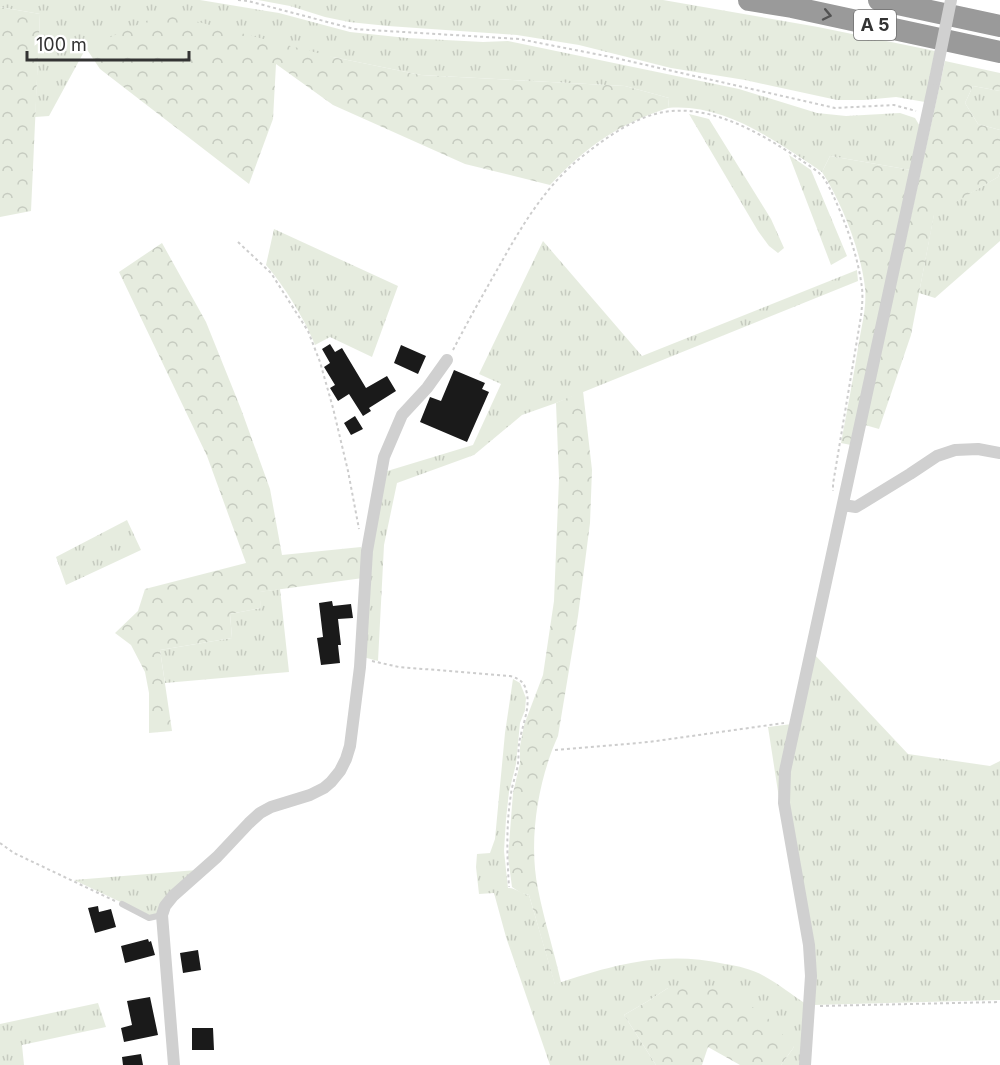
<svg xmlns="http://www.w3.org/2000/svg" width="1000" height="1065" font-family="Inter,sans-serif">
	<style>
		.grass { fill: url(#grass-tufts) }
		.forest { fill: url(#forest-crowns) }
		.building { fill: #1a1a1a }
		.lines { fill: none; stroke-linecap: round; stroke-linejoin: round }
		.path { stroke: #cdcdcd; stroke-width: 2; stroke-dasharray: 3 3; stroke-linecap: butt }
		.lane { stroke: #d0d0d0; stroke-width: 6 }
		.street { stroke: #d0d0d0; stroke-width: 12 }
		.highway { stroke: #9a9a9a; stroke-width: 22 }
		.street-bridge { stroke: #d0d0d0; stroke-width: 12 }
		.oneway { stroke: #525252 }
		.labels { text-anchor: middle; stroke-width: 6; stroke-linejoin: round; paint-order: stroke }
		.shield { fill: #fff; stroke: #707070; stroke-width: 1.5 }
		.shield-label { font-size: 18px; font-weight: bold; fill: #333 }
	</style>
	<defs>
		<pattern id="grass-tufts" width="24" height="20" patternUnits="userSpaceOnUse" patternTransform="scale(1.5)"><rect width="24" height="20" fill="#e6ecdf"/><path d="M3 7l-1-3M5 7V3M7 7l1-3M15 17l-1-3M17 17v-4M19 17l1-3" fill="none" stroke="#c6cbc0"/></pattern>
		<pattern id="forest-crowns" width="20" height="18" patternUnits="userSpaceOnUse" patternTransform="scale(1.5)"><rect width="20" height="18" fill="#e6ecdf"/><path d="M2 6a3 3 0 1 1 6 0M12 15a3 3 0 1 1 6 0" fill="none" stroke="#c6cbc0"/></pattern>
	</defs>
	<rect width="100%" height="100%" fill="#fff"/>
	<path class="grass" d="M0 0H200L279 13 350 32 407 38 483 42 508 41 739 89 817 113 846 116 900 113 915 118 921 128 911 170 830 156 822 172C777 142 725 103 668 108L669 98 625 86 421 75 333 57 86 48 49 116 35 117 40 14 0 7Z
		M258 0H663L818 27 935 51 925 102 896 97 864 100H837L745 80 671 68 579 45 517 35 388 26 349 22 325 17 290 6Z
		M973 86 1000 91V130L978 124 965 103Z
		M689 114 709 119 771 219 784 248 778 253 769 246 758 231Z
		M789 155 811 170 847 256 831 265Z
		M1000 172V241L935 298 919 293 934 214 998 177Z
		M274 229 398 286 372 357 330 337 315 345C306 321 283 284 266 265Z
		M543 241 642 356 857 270 858 281 556 403 522 415 474 455 397 483 384 545 378 661 363 657 369 565 384 472 473 445 501 384 479 374Z
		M127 520 141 550 66 585 56 557Z
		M280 589 289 672 165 683 160 650 232 638 230 614 261 608 259 592Z
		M814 654 908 754 990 766 1000 761V1000L813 1005 787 808 789 770Z
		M513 679 520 683 526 698 525 710 520 723 516 764 509 792 506 819 504 851 508 888C514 887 522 894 529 895L555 984C614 965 662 950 725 964 738 966 752 969 764 976 779 984 792 995 806 1004L802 1065H781L794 1047 668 988 648 1001 624 1015 656 1065H550L506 937 494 893 479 894 476 867 477 854 490 853 495 839 505 733Z
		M792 724 781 811 768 727Z
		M197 870 158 913 150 916 74 880Z
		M98 1003 106 1027 22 1045 24 1065H0V1024Z"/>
	<path class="forest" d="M0 7 40 14 31 211 0 217Z
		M164 13 333 57 421 75 625 86 669 98 668 108C617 125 587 146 550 185L465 164 333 105 276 64 273 119 249 184 100 69 86 48Z
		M945 61 1000 73V91L973 86 965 103 978 124 1000 130V172L998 177 934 215 911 335 879 429 865 425Z
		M830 156 911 170 851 445 841 443C847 411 853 379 858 348 861 328 867 308 865 288 861 251 842 203 822 172Z
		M162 243 206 322 241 409 270 489 282 555 361 547 364 555 363 578 260 592 261 608 230 614 232 638 160 650 172 731 149 733V693L145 672 131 645 115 633 138 611 145 589 246 563 207 456 119 272Z
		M583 391 592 470 590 523 578 616 558 736C538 780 528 841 538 889 544 920 554 951 561 982L555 985 529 895 521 893 512 887 508 857 513 793 520 763V746L524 725 543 675 554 601 559 479 556 403Z
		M701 987 722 989 764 1014 794 1047 781 1065H740L708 1047 702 1065H656L624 1015 648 1001 668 988Z"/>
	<path class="building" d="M330 344 335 352 342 348 366 388 387 376 396 391 369 408 371 411 363 416 349 394 338 401 330 388 335 385 324 367 330 363 322 349Z
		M401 345 426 356 418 374 394 363Z
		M454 370 485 383 482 389 489 392 467 442 420 422 430 397 441 401Z
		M355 416 363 429 351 435 344 423Z
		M332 601 333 606 351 604 353 618 338 619 341 645H338L340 663 321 665 317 638 323 637 319 603Z
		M98 906 99 912 111 909 116 927 95 933 88 908Z
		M148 939 149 942 151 941 155 955 125 963 121 946Z
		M198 950 201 970 183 973 180 953Z
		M150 997 158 1035 124 1042 121 1028 132 1025 127 1001Z
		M192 1028H213L214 1050H192Z
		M141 1054 143 1065H123L122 1057Z"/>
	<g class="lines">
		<path class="path" d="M238 0 248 1 354 29 519 39 611 57 835 108 894 105 916 111
			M238 242 271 273 308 331 320 362 333 408 348 471 359 529
			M453 350C467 323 482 296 497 270 521 227 547 182 588 152 608 136 638 116 664 112 711 104 760 133 798 158 805 163 814 168 820 174 825 178 829 187 832 193 846 223 858 256 862 288 863 297 862 307 861 316L833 484V491
			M372 661 399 667 510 676C521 679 525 683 527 694 530 710 521 729 519 744 518 750 519 757 518 763 517 773 512 784 511 794 506 825 507 856 509 887
			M555 750 649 742 784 723
			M0 843 14 853 115 901
			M820 1006 1000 1002"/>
		<path class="lane" d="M122 904 149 918 162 915"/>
		<path class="street" d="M843 505 856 507 910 474 937 456 955 450 978 449 1000 453
			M174 1065 162 915 165 906 173 896 217 857 249 823 260 813 271 807 310 795 324 788 331 782 340 771 346 759 350 746 360 667 367 551 384 457 402 415 427 388 447 360
			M805 1065 811 976 809 945 784 803 785 771 935 79"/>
		<path class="highway" d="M749 0 792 7 1000 52
			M879 0 1000 26"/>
		<path class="street-bridge" d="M935 79 951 0"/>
	</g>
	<defs><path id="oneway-chevron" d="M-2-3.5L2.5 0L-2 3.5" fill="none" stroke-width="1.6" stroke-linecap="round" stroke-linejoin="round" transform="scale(1.5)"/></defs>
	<use class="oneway" href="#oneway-chevron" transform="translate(827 15) rotate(12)"/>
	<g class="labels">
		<rect class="shield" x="854" y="10" width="42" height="30" rx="4.5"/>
		<g class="shield-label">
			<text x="875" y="31">A 5</text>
		</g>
	</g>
	<path d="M27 51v9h162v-9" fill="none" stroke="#333333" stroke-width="3"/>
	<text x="36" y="51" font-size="18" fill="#333333" stroke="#ffffff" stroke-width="4.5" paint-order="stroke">100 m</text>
</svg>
